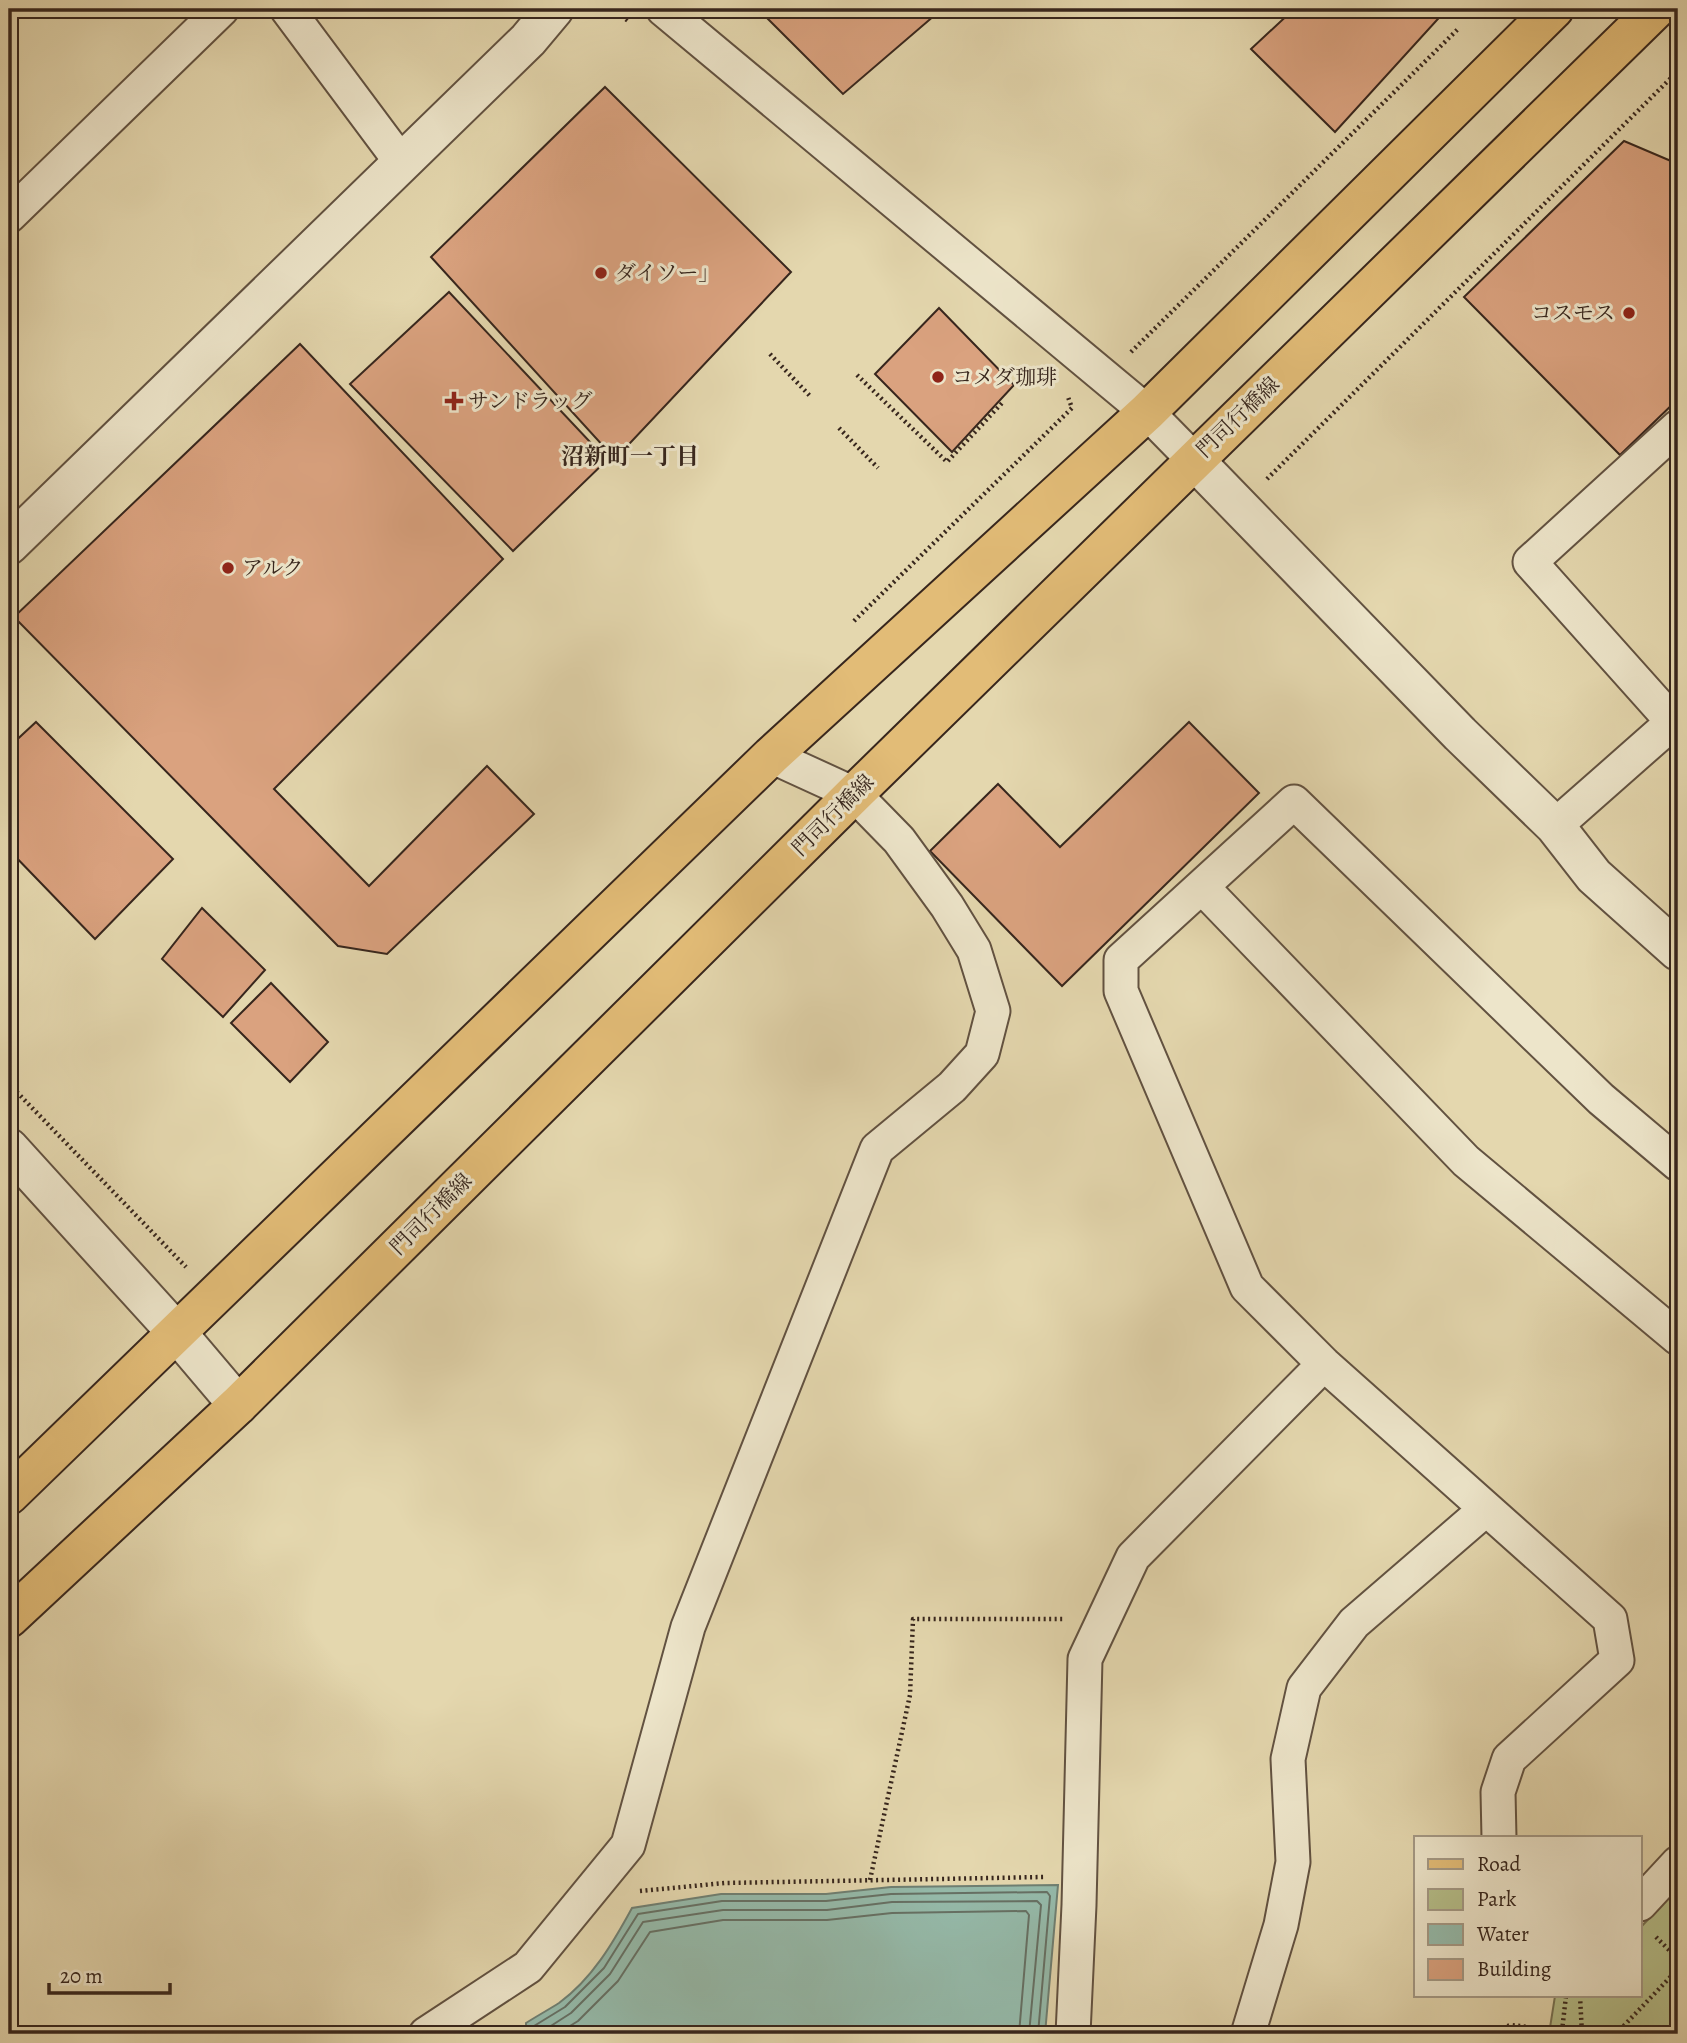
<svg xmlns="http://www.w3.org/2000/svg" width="1687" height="2043" font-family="Alegreya,'Noto Serif JP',serif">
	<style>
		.green { fill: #b5be89; stroke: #767253; stroke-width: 2 }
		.water { fill: #95baaa; stroke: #6f7f72; stroke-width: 2 }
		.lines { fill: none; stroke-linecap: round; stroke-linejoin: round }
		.shore { stroke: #667064; stroke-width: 2 }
		.building { fill: #daa27f; stroke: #37261d; stroke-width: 2 }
		.minor-casing { stroke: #625241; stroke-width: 37 }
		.tertiary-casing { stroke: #625241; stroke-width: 42 }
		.primary-casing { stroke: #37261d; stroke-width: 42 }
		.path { stroke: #37261d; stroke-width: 4.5; stroke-dasharray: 2 3.5; stroke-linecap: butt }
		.minor { stroke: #ede5ca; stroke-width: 33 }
		.tertiary { stroke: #ede5ca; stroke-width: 38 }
		.primary { stroke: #e2bc77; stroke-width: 38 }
		.poi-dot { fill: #8f2418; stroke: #ede5ca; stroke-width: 2.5 }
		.labels { text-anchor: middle; stroke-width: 6; stroke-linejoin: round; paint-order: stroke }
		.poi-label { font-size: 21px; fill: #37261d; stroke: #ede5ca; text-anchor: start }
		.street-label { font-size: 21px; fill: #37261d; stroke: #ede5ca }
		.neighbourhood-label { font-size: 23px; font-weight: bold; fill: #37261d; stroke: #ede5ca }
	</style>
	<rect width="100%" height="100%" fill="#e4d7ae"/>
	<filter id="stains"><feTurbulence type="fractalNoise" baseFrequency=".00286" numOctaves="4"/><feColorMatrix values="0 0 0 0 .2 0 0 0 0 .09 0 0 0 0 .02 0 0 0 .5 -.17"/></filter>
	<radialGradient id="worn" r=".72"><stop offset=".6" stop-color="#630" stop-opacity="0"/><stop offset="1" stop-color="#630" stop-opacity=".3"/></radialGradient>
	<path class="green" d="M1678 1888V2034H1549L1555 1996H1640V1928Z"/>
	<path class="water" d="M1058 1885 1045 2034H526V2023C537 2016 548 2010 559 2003 592 1979 613 1943 632 1908L721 1894H826L891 1887Z"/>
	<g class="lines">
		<path class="shore" d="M533 2034 534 2026 565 2007 604 1968 638 1914 722 1901H826L891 1894 1047 1892 1050 1896 1038 2034
			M542 2034 543 2031 571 2013 610 1974 643 1922 723 1910H827L892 1902 1037 1901 1041 1905 1029 2034
			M557 2034 578 2021 618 1981 650 1932 723 1920H827L892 1913 1026 1911 1029 1915 1019 2034"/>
	</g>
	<path class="building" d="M758 9H942L843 94Z
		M1294 9H1447L1335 132 1251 49Z
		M605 87 791 272 615 459 431 257Z
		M1624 141 1678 164V399L1620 455 1464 297Z
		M449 292 607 460 513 551 350 384Z
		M939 308 1014 385 952 452 875 374Z
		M300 344 503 559 274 789 369 886 487 766 534 814 387 954 338 946 14 617Z
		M36 722 173 859 95 939 9 850V747Z
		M1189 722 1259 793 1062 986 930 851 998 784 1060 847Z
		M202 908 265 970 223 1017 162 959Z
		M271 983 328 1042 290 1082 231 1023Z"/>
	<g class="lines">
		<defs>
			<path id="minor" d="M287 9 401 162
				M663 9 1147 412 1194 460
				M9 216 222 9
				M1678 427 1530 562 1673 722 1678 718
				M1555 826 1673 722 1678 726
				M1202 887 1466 1161 1678 1338
				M1499 1838 1498 1792 1509 1759 1617 1660 1610 1619 1324 1364 1247 1287 1121 991V960L1294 802 1601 1099 1678 1164
				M1640 1904 1678 1863
				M426 2034 528 1967 628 1845 688 1627 877 1149 952 1087 982 1054 993 1011 974 950 947 906 899 840 854 794 771 756
				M1073 2034 1079 1905 1085 1659 1133 1557 1324 1364
				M1248 2034 1281 1925 1293 1862 1288 1759 1304 1688 1354 1623 1486 1509"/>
			<path id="tertiary" d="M1194 460 1460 734 1555 826 1594 876 1678 951
				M9 545 528 40 554 9
				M9 1148 177 1333 238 1405"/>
			<path id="primary" d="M9 1495 771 756 1147 412 1554 9
				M9 1618 238 1405 854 794 1656 9"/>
		</defs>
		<use href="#minor" class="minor-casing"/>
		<use href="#tertiary" class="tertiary-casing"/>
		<use href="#primary" class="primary-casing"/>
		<path class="path" d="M613 9 628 21
			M1131 352 1459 28
			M770 354 810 396
			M857 375 947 462 1003 402
			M839 428 878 468
			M1267 479 1678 71
			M854 621 1072 408 1068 397
			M9 1084 186 1267
			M870 1880 910 1695 913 1619H1064
			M640 1891 725 1883 1044 1877
			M1656 1937 1678 1959
			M1580 1996 1582 2034
			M1481 2034 1511 2025 1562 2031 1566 1996
			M1616 2034 1678 1969"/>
		<use href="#minor" class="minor"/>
		<use href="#tertiary" class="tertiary"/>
		<use href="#primary" class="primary"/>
	</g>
	<g class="poi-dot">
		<circle cx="601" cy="273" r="7"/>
		<circle cx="1629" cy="313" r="7"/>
		<circle cx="938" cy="377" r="7"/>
		<path d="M450.5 390.5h7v7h7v7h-7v7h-7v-7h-7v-7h7z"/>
		<circle cx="228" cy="568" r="7"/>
	</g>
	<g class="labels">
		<g class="poi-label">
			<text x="615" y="280">ダイソー」</text>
			<text x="1615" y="320" text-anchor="end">コスモス</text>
			<text x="952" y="384">コメダ珈琲</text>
			<text x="468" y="408">サンドラッグ</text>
			<text x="242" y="575">アルク</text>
		</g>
		<g class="street-label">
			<text transform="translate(1238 417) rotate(-44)" y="7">門司行橋線</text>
			<text transform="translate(833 815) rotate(-45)" y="7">門司行橋線</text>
			<text transform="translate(431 1214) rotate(-45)" y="7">門司行橋線</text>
		</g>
		<g class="neighbourhood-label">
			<text x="630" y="464">沼新町一丁目</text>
		</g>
	</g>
	<rect width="1687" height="2043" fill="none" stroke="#e4d7ae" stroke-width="35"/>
	<rect x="10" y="10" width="1666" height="2022" fill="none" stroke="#37261d" stroke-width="3.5"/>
	<rect x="18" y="18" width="1652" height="2008" fill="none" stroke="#37261d" stroke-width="2"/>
	<rect x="1414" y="1836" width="228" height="161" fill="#ede5ca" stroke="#a49985" stroke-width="2"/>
	<rect x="1428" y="1859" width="35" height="10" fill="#e2bc77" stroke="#a49985" stroke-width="2"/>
	<text x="1477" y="1871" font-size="21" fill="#37261d">Road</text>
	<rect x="1428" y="1889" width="35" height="21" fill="#b5be89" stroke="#a49985" stroke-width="2"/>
	<text x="1477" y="1906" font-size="21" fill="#37261d">Park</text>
	<rect x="1428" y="1924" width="35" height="21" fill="#95baaa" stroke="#a49985" stroke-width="2"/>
	<text x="1477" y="1941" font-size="21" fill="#37261d">Water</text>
	<rect x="1428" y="1959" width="35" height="21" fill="#daa27f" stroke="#a49985" stroke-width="2"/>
	<text x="1477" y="1976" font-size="21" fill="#37261d">Building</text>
	<path d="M49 1983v10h121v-10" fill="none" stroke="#37261d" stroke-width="3.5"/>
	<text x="60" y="1983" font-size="21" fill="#37261d" stroke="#ede5ca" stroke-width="5" paint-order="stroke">20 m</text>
	<rect width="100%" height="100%" filter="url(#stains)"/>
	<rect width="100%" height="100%" fill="url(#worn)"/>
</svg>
